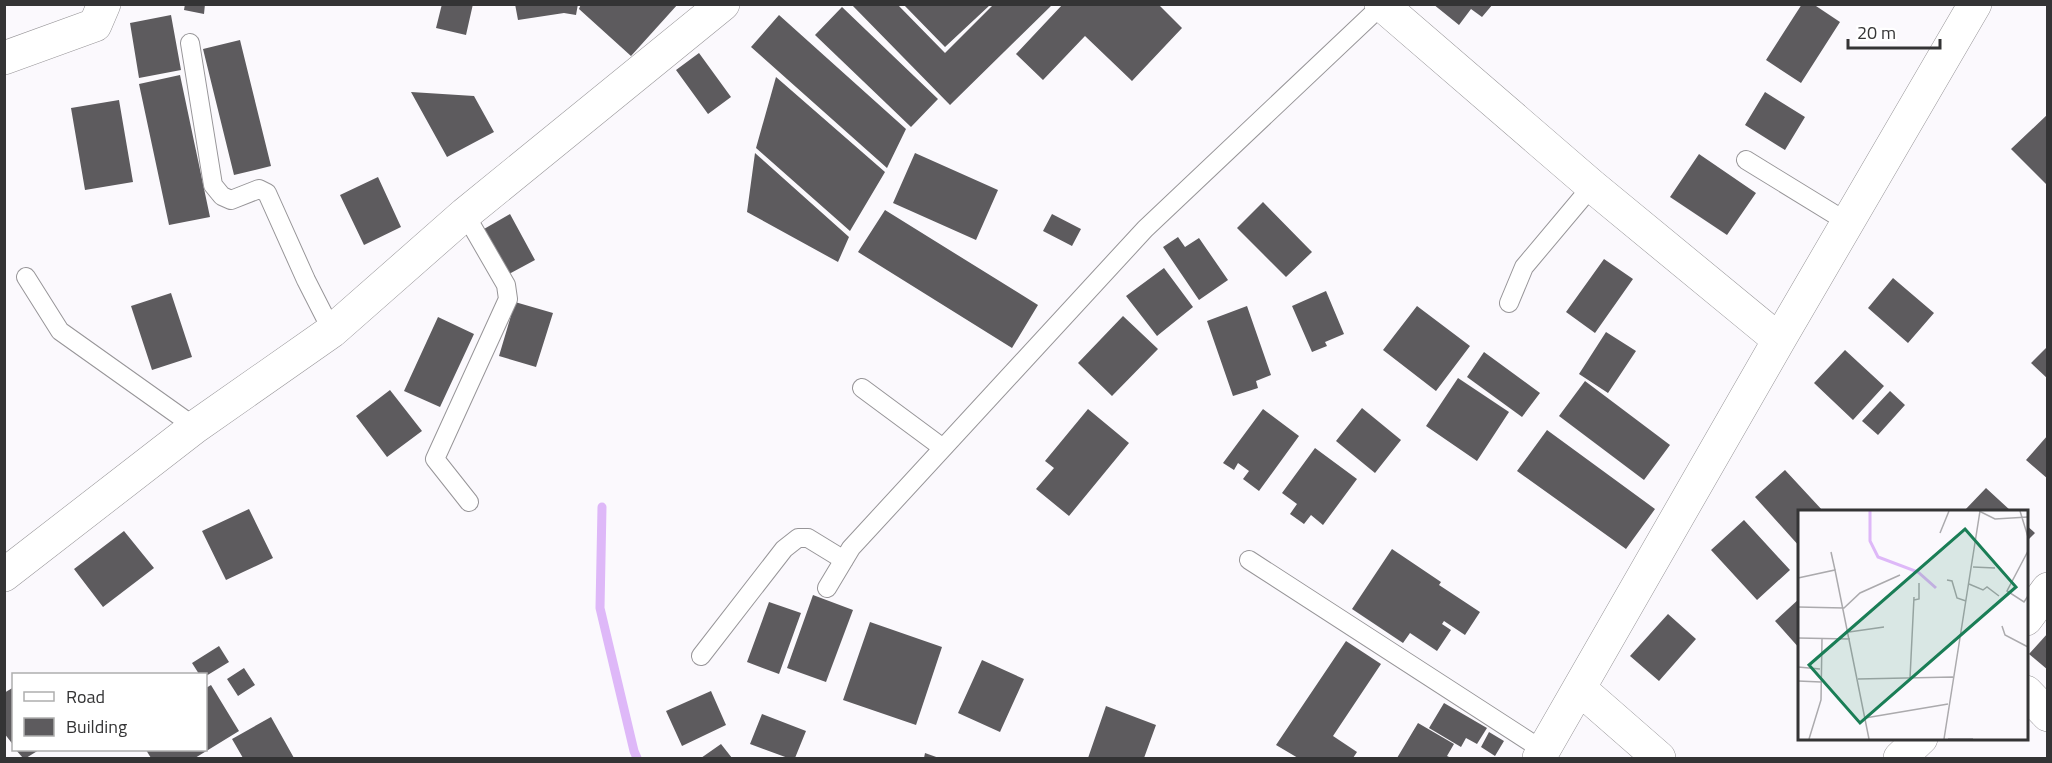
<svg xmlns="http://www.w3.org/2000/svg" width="2052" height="763" font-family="'Titillium Web',sans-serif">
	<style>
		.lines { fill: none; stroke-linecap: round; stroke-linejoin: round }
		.stream { stroke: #deb8f8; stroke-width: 9 }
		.building { fill: #5d5b5e }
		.lane-casing { stroke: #979598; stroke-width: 20 }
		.street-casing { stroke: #979598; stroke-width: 34 }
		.lane { stroke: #fff; stroke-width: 18 }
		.street { stroke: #fff; stroke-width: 33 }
		.inset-river { fill: none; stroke: #deb8f8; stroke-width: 3 }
		.inset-road { fill: none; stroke: #abaaad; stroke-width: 1.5 }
		.view { fill: #1a7e56; fill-opacity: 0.15; stroke: #1a7e56; stroke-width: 3 }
		.inset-edge { fill: none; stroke: #343435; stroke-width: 3 }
	</style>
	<rect width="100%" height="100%" fill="#fbf9fd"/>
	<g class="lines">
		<path class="stream" d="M602 507 600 608 634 751 637 758"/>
	</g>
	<path class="building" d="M185 4H205L204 14 184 10Z
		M442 4H473L466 35 436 28Z
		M515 4H578L576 15 564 13 518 20Z
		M581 4H678L631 56 579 9Z
		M851 4H897L945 53 994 4H1053L950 105Z
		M1063 4H1158L1182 28 1132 81 1085 36 1043 80 1016 54Z
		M1433 4H1493L1482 17 1471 9 1459 25Z
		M1802 4H1813L1840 22 1801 83 1766 60Z
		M904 5H990L945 47Z
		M842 7 938 99 911 127 815 35Z
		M171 15 181 70 139 78 130 23Z
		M779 15 906 129 887 168 751 47Z
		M240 40 271 166 234 175 203 49Z
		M699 53 731 97 708 114 676 70Z
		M180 75 210 217 169 225 139 84Z
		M776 77 885 172 850 231 756 148Z
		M411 92 474 96 494 132 447 157Z
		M1765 92 1805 117 1785 150 1745 125Z
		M119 100 133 182 85 190 71 108Z
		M2048 114V186L2011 149Z
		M755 153 849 237 838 262 747 212Z
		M915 153 998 190 976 240 893 203Z
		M1699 154 1756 193 1727 235 1670 197Z
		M378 177 401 227 364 245 340 195Z
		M1263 202 1312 252 1286 277 1237 228Z
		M885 210 1038 305 1012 348 858 252Z
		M510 214 535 260 509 274 484 229Z
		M1052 214 1081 229 1072 246 1043 231Z
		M1178 237 1185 247 1199 238 1228 280 1199 300 1163 247Z
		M1604 259 1633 279 1595 333 1566 312Z
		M1164 268 1193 307 1157 336 1126 296Z
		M1893 278 1934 313 1908 343 1868 308Z
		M1326 291 1344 334 1325 342 1327 346 1312 352 1292 306Z
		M171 293 192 357 152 370 131 306Z
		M515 302 553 313 536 367 499 356Z
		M1247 306 1271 375 1256 381 1258 388 1233 396 1207 321Z
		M1417 306 1470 346 1436 391 1383 350Z
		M1123 316 1158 349 1112 396 1078 363Z
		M438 317 474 334 440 407 404 391Z
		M1606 332 1636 351 1608 393 1579 374Z
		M2048 346V379L2031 363Z
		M1845 350 1884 386 1853 420 1814 383Z
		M1484 352 1540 393 1522 417 1467 377Z
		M1458 378 1509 412 1477 461 1426 426Z
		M1585 381 1670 445 1644 480 1559 416Z
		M390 390 422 431 387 457 356 416Z
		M1890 391 1905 405 1878 435 1862 421Z
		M1362 408 1401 440 1375 473 1336 441Z
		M1088 409 1129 443 1069 516 1036 489 1054 468 1045 461Z
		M1263 409 1299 436 1259 491 1243 479 1249 471 1238 463 1234 470 1223 463Z
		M1547 430 1655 509 1626 549 1517 471Z
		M2048 435V479L2026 460Z
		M1315 448 1357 479 1323 525 1311 515 1304 524 1290 514 1297 504 1282 493Z
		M1785 470 1823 511H1800V547L1755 497Z
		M1986 488 2011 511H1964Z
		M249 509 273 558 226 580 202 531Z
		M1744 520 1790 570 1757 600 1711 550Z
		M2026 525 2035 533 2026 542Z
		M124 531 154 568 103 607 74 569Z
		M1392 549 1441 582 1439 585 1480 612 1465 635 1444 621 1442 624 1451 630 1437 651 1410 633 1403 643 1352 609Z
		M813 595 853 610 826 682 787 668Z
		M1800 598V649L1775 621Z
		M769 602 801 613 779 674 747 662Z
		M1668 614 1696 639 1659 681 1630 656Z
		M870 622 942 647 916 725 843 700Z
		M2048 633V670L2029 654Z
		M1346 641 1381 664 1333 736 1357 752 1353 758H1298L1276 745Z
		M219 646 229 662 206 676V674H199L192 663Z
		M982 660 1024 679 1000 732 958 713Z
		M244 668 255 685 238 696 227 679Z
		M211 685 239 731 195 758H151L146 750H206V688Z
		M14 687V746L4 733V693Z
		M711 691 726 725 682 746 666 711Z
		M1444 703 1487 728 1477 744 1466 738 1461 747 1429 728Z
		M1106 706 1156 725 1144 758H1088Z
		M762 714 806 731 795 758H788L750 744Z
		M271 717 294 758H243L232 739Z
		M1418 723 1454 744 1447 756 1451 758H1397Z
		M1489 732 1504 741 1495 756 1481 747Z
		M721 744 732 758H701Z
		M16 750H39L26 758H23Z
		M925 753 939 758H924Z"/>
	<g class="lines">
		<defs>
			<path id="lane" d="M190 43 213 185 222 196 231 200 259 189 267 193 306 280 332 331
				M1746 160 1847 222
				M465 214 506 285 508 299 435 459 469 502
				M26 277 60 331 195 427
				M1509 303 1524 267 1592 186
				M862 388 943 448
				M1249 560 1544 751
				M827 588 851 548 1145 229 1382 5
				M701 656 784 549 798 538H808L844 560"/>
			<path id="street" d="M1381 4 1592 186 1779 340
				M4 58 95 25 104 4
				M4 575 195 427 332 331 465 214 723 4
				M2026 619 2048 589
				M1580 689 1659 758
				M2026 692 2048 715
				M1539 758 1779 340 1975 4
				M1900 758 1921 738"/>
		</defs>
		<use href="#lane" class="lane-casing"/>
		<use href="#street" class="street-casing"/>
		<use href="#lane" class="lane"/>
		<use href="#street" class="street"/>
	</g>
	<g transform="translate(1798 510)">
		<rect width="230" height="230" fill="#fbf9fd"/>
		<path class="inset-river" d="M72 1V31L80 47 120 62 138 78"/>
		<path class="inset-road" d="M181 1 197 9 230 7M222 1 230 27M142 23 151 1M230 41 209 81 226 92 230 86M33 42 37 60M175 57 197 58M0 68 37 60 71 229M149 70 154 71 159 88 168 91M171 74 185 80 189 77 201 86M116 90 121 89V73M0 97 46 98 62 83 102 65M204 116 207 125 230 137M51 122 86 117M0 128 52 129M0 157 22 159M112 168 116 87M60 169 155 167M0 171 23 172M67 208 150 194M11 229 23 190 24 129M146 229 182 1M150 229H175"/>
		<path class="view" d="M167 19 218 77 62 213 11 155Z"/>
		<rect width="230" height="230" class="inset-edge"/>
	</g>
	<rect width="2052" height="763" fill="none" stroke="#343435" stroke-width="12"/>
	<rect x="12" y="673" width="195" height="78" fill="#ffffff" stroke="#aeaeae" stroke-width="1.5"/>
	<rect x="24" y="692" width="30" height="9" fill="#ffffff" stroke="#aeaeae" stroke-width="1.5"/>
	<text x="66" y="703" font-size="18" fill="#343435">Road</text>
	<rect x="24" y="718" width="30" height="18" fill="#5d5b5e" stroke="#aeaeae" stroke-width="1.5"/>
	<text x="66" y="733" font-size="18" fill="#343435">Building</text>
	<path d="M1848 39v9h92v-9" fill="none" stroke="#343435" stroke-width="3"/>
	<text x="1857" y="39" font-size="18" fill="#343435" stroke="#ffffff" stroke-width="4.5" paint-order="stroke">20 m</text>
</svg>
